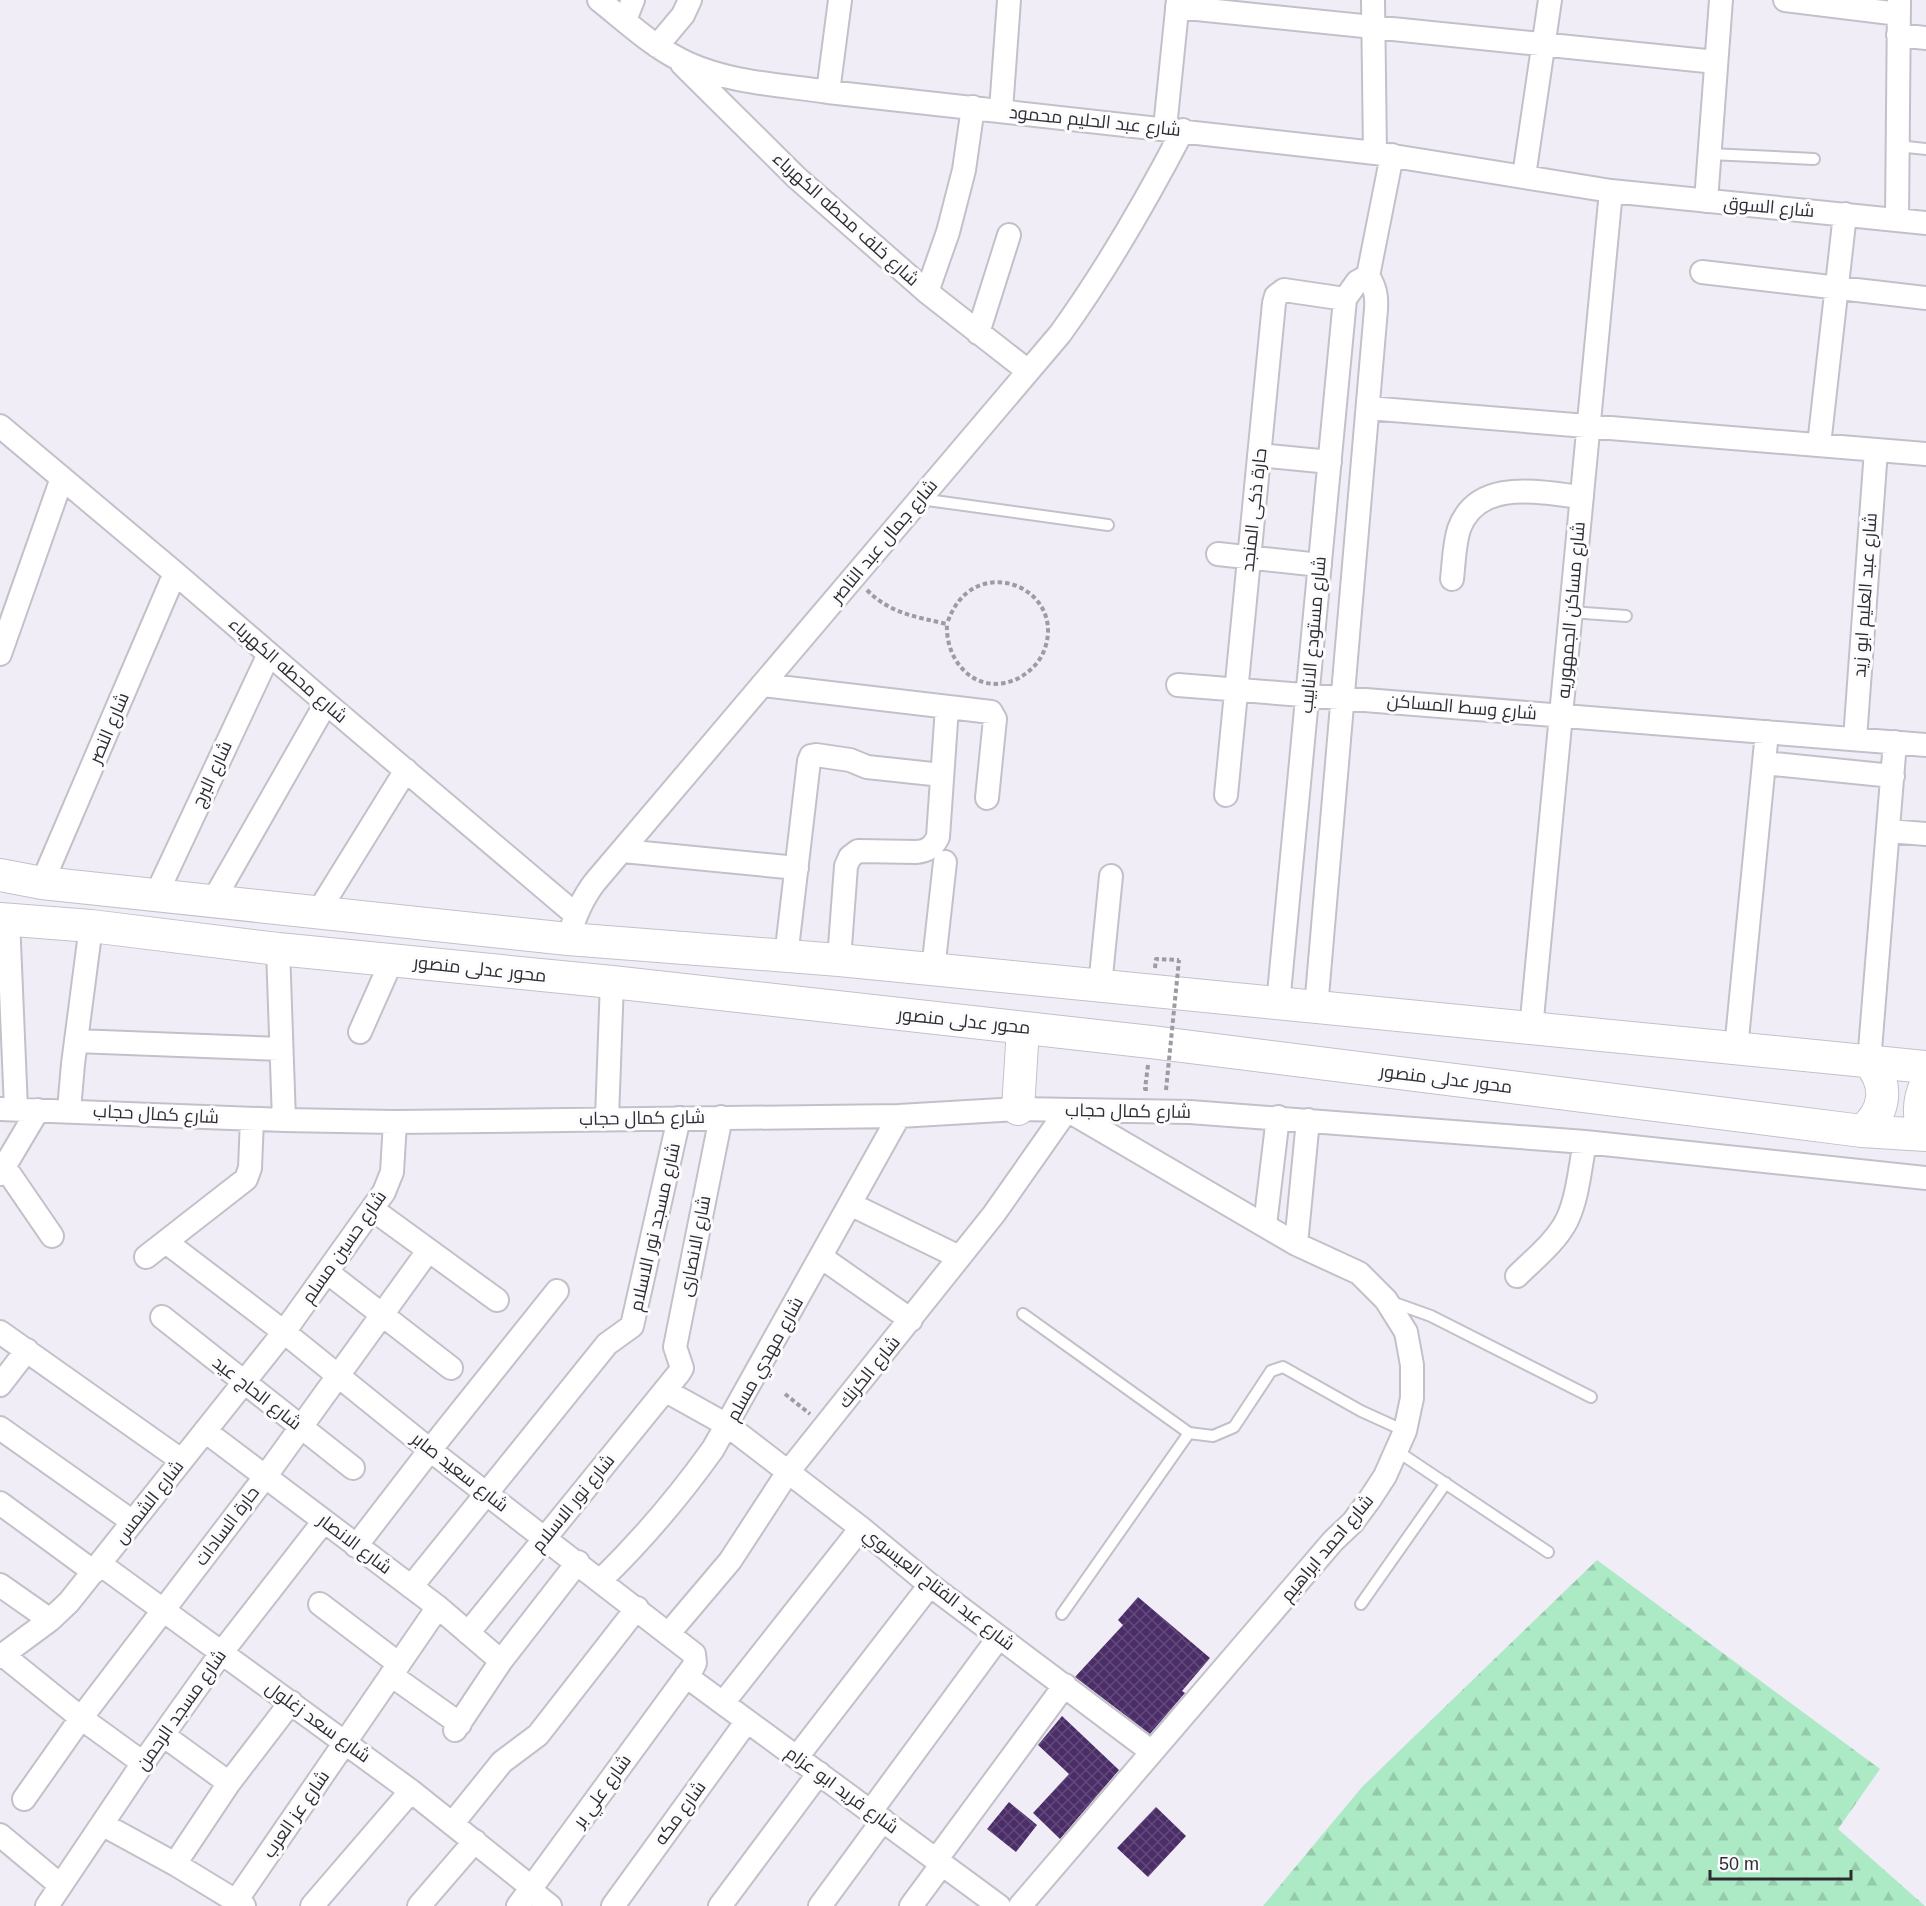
<svg xmlns="http://www.w3.org/2000/svg" width="1926" height="1906" font-family="Helvetica,Cairo,sans-serif">
	<style>
		.forest { fill: url(#forest-firs) }
		.building { fill: url(#building-cross-hatch) }
		.lines { fill: none; stroke-linecap: round; stroke-linejoin: round }
		.service-casing { stroke: #c4c0ca; stroke-width: 14 }
		.minor-casing { stroke: #c4c0ca; stroke-width: 26 }
		.secondary-casing { stroke: #c4c0ca; stroke-width: 34 }
		.path { stroke: #9e9ba2; stroke-width: 4; stroke-dasharray: 4.5 3; stroke-linecap: butt }
		.service { stroke: #fff; stroke-width: 10 }
		.minor { stroke: #fff; stroke-width: 22 }
		.secondary { stroke: #fff; stroke-width: 32 }
		.path-bridge { stroke: #9e9ba2; stroke-width: 4; stroke-dasharray: 4.5 3; stroke-linecap: butt }
		.labels { text-anchor: middle; stroke-width: 6; stroke-linejoin: round; paint-order: stroke }
		.street-label { font-size: 18px; fill: #2e2c30; stroke: #fcfcfe }
	</style>
	<defs>
		<pattern id="forest-firs" width="22" height="20" patternUnits="userSpaceOnUse" patternTransform="scale(1.5)"><rect width="22" height="20" fill="#aceac6"/><path d="M5 1l3.5 6h-7zM16 11l3.5 6h-7z" fill="#94c9aa"/></pattern>
		<pattern id="building-cross-hatch" width="8" height="8" patternUnits="userSpaceOnUse" patternTransform="scale(1.5)"><rect width="8" height="8" fill="#4b2d68"/><path d="M0 0l8 8M0 8l8-8" fill="none" stroke="#624a7a"/></pattern>
	</defs>
	<rect width="100%" height="100%" fill="#f1edf7"/>
	<path class="forest" d="M1597 1560 1880 1769 1838 1829 1925 1906H1263L1362 1787Z"/>
	<path class="building" d="M1138 1597 1210 1658 1182 1691 1185 1693 1150 1734 1075 1677 1123 1625 1118 1620Z
		M1062 1716 1119 1770 1060 1839 1033 1813 1069 1774 1038 1745Z
		M1009 1802 1037 1825 1016 1852 987 1829Z
		M1156 1807 1186 1836 1148 1877 1117 1848Z"/>
	<g class="lines">
		<defs>
			<path id="service" d="M1897 146 1926 149
				M1710 154 1814 159
				M920 499 1108 525
				M1571 612 1626 616
				M1392 1302 1431 1316 1591 1397
				M1023 1314 1189 1433 1213 1436 1234 1427 1271 1371 1283 1367 1361 1411 1405 1431
				M1397 1451 1548 1552
				M1361 1604 1446 1483
				M1062 1614 1189 1433"/>
			<path id="minor" d="M599 0C628 23 655 49 689 64 731 83 783 85 828 92L1375 153 1611 191 1926 223
				M1373 0 1375 153
				M1785 0 1899 14
				M1177 7 1716 62
				M625 20 633 0
				M1898 35 1926 38
				M657 46 683 15 690 0
				M682 64 797 178 927 292 1028 371
				M828 92 840 0
				M1001 110 1009 0
				M1165 128 1178 0
				M1524 176 1550 0
				M1706 201 1721 0
				M1897 219 1899 0
				M1702 272 1926 298
				M927 292 948 232 964 170 973 107
				M978 333 1009 235
				M1368 408 1926 454
				M0 426 175 573 326 703 575 914
				M1819 445 1845 214
				M1259 455 1330 462
				M1218 554 1320 565
				M1452 579C1454 562 1454 545 1459 529 1478 477 1541 493 1582 497
				M0 654 62 478
				M762 685 991 712 995 719 987 798
				M1178 685 1926 745
				M1855 739 1876 450
				M1764 763 1893 776
				M1226 795 1274 303 1276 296 1284 290 1345 299
				M1888 831 1926 834
				M623 851 797 868
				M42 883 175 573
				M156 895 269 654
				M213 901 326 703
				M318 912 406 770
				M8 919 16 1109
				M568 939C574 918 581 900 595 882L1060 334C1107 269 1146 201 1183 130
				M278 949 284 1120
				M786 957 809 761 811 756 816 755 850 760 867 767 942 775
				M839 960 846 866 850 857 858 851 916 852C928 851 933 847 938 837L947 707
				M933 970 945 862
				M1100 986 1111 876
				M1278 1004 1345 299 1357 282 1368 276
				M1316 1008 1376 309C1377 296 1375 287 1368 276L1392 155
				M1531 1029 1611 191
				M360 1032 392 960
				M76 1041 281 1049
				M1736 1049 1767 732
				M1869 1062 1895 742
				M0 1109 284 1120 395 1122 899 1116 1018 1109 1190 1112 1585 1142 1926 1178
				M69 1110 73 1064 91 926
				M607 1118 612 982
				M4 1166 52 1236
				M0 1174 38 1110
				M850 1204 959 1257
				M372 1209 497 1300
				M1265 1225 1278 1117
				M166 1242 284 1332 430 1450 694 1654 695 1663 693 1667 518 1906
				M1296 1244 1308 1120
				M146 1257 246 1179 250 1168 252 1119
				M821 1257 911 1320
				M327 1272 451 1368
				M1517 1276C1534 1259 1556 1242 1567 1220 1578 1197 1580 1167 1585 1142
				M162 1317 353 1468
				M0 1332 181 1460
				M0 1385 27 1350
				M666 1391 727 1425 861 1528 930 1585 1152 1752
				M0 1428 133 1522
				M205 1431 438 1607 501 1661
				M0 1503 94 1572
				M356 1546 430 1450 557 1291
				M100 1564 411 1791 531 1887
				M601 1580C644 1538 678 1498 713 1449L899 1116
				M0 1585 50 1620
				M411 1587 607 1344 632 1326 679 1118
				M320 1604 399 1664
				M468 1633 679 1373 682 1368 675 1347 721 1117
				M669 1633 730 1561 788 1472 994 1214 1067 1110 1296 1244 1359 1273 1386 1300 1406 1332 1412 1365V1398L1405 1431 1385 1476 1370 1499 1353 1522 1333 1541 1020 1906
				M3 1655 81 1718 143 1763
				M0 1657 50 1620 69 1602 284 1332 384 1192 392 1172 395 1122
				M391 1675 460 1724
				M686 1676 999 1906
				M723 1703 861 1528
				M455 1730 501 1661 578 1562
				M163 1735 229 1783
				M797 1757 930 1585
				M24 1799 81 1718 265 1477 428 1251
				M871 1811 999 1637
				M102 1824 175 1864 244 1906
				M452 1824 502 1762 538 1735 637 1608
				M0 1835 60 1885
				M936 1860 1065 1685
				M175 1864 229 1783 291 1702
				M530 1890 550 1906
				M236 1901 438 1607
				M47 1906 143 1763 222 1652 324 1521
				M312 1906 411 1791
				M419 1906 475 1841
				M613 1906 747 1721
				M720 1906 819 1773
				M820 1906 883 1820
				M911 1906 942 1864"/>
			<path id="secondary" d="M0 875 42 883 568 939 839 960 1926 1067
				M0 919 91 926 278 949 612 982 1151 1042 1862 1131 1926 1135
				M1018 1109 1023 1028
				M1862 1131C1886 1112 1889 1085 1869 1062
				M1925 1135C1918 1117 1918 1102 1926 1084"/>
		</defs>
		<use href="#service" class="service-casing"/>
		<use href="#minor" class="minor-casing"/>
		<use href="#secondary" class="secondary-casing"/>
		<path class="path" d="M867 590C889 613 916 617 947 624 945 664 979 698 1019 678 1031 671 1041 661 1045 648 1066 586 971 549 947 624
			M1155 968 1156 959 1179 960
			M1148 1065 1145 1089H1150
			M785 1394 810 1414"/>
		<use href="#service" class="service"/>
		<use href="#minor" class="minor"/>
		<use href="#secondary" class="secondary"/>
		<path class="path-bridge" d="M1166 1090 1179 960"/>
	</g>
	<g class="labels">
		<g class="street-label">
			<text transform="translate(1095 121) rotate(6)" y="6">شارع عبد الحليم محمود</text>
			<text transform="translate(1769 207) rotate(5)" y="6">شارع السوق</text>
			<text transform="translate(846 219) rotate(42)" y="6">شارع خلف محطه الكهرباء</text>
			<text transform="translate(1254 510) rotate(-84)" y="6">حارة ذكى المنجد</text>
			<text transform="translate(884 541) rotate(-50)" y="6">شارع جمال عبد الناصر</text>
			<text transform="translate(1865 595) rotate(-86)" y="6">شارع عبد العليم ابو زيد</text>
			<text transform="translate(1571 610) rotate(-85)" y="6">شارع مساكن الجمهوريه</text>
			<text transform="translate(1313 635) rotate(-85)" y="6">شارع مستودع الانابيب</text>
			<text transform="translate(288 670) rotate(41)" y="6">شارع محطه الكهرباء</text>
			<text transform="translate(1462 707) rotate(5)" y="6">شارع وسط المساكن</text>
			<text transform="translate(109 728) rotate(-67)" y="6">شارع النصر</text>
			<text transform="translate(212 774) rotate(-65)" y="6">شارع البرج</text>
			<text transform="translate(480 969) rotate(6)" y="6">محور عدلى منصور</text>
			<text transform="translate(964 1021) rotate(6)" y="6">محور عدلى منصور</text>
			<text transform="translate(1446 1079) rotate(7)" y="6">محور عدلى منصور</text>
			<text transform="translate(1128 1111) rotate(1)" y="6">شارع كمال حجاب</text>
			<text transform="translate(156 1114) rotate(3)" y="6">شارع كمال حجاب</text>
			<text transform="translate(642 1118) rotate(-1)" y="6">شارع كمال حجاب</text>
			<text transform="translate(655 1227) rotate(-77)" y="6">شارع مسجد نور الاسلام</text>
			<text transform="translate(695 1246) rotate(-79)" y="6">شارع الانصارى</text>
			<text transform="translate(344 1247) rotate(-55)" y="6">شارع حسين مسلم</text>
			<text transform="translate(765 1359) rotate(-61)" y="6">شارع مهدي مسلم</text>
			<text transform="translate(869 1372) rotate(-51)" y="6">شارع الكرنك</text>
			<text transform="translate(257 1393) rotate(38)" y="6">شارع الحاج عيد</text>
			<text transform="translate(460 1472) rotate(38)" y="6">شارع سعيد صابر</text>
			<text transform="translate(149 1502) rotate(-52)" y="6">شارع الشمس</text>
			<text transform="translate(573 1503) rotate(-51)" y="6">شارع نور الاسلام</text>
			<text transform="translate(227 1526) rotate(-53)" y="6">حارة السادات</text>
			<text transform="translate(355 1544) rotate(37)" y="6">شارع الانصار</text>
			<text transform="translate(1327 1548) rotate(-50)" y="6">شارع احمد ابراهيم</text>
			<text transform="translate(939 1589) rotate(38)" y="6">شارع عبد الفتاح العيسوي</text>
			<text transform="translate(181 1710) rotate(-55)" y="6">شارع مسجد الرحمن</text>
			<text transform="translate(318 1722) rotate(36)" y="6">شارع سعد زغلول</text>
			<text transform="translate(842 1790) rotate(36)" y="6">شارع فريد ابو عزام</text>
			<text transform="translate(602 1791) rotate(-54)" y="6">شارع علي بر</text>
			<text transform="translate(680 1813) rotate(-54)" y="6">شارع مكه</text>
			<text transform="translate(296 1814) rotate(-55)" y="6">شارع عز العرب</text>
		</g>
	</g>
	<path d="M1710 1870v9h141v-9" fill="none" stroke="#2e2c30" stroke-width="3"/>
	<text x="1719" y="1870" font-size="18" fill="#2e2c30" stroke="#fcfcfe" stroke-width="4.5" paint-order="stroke">50 m</text>
</svg>
